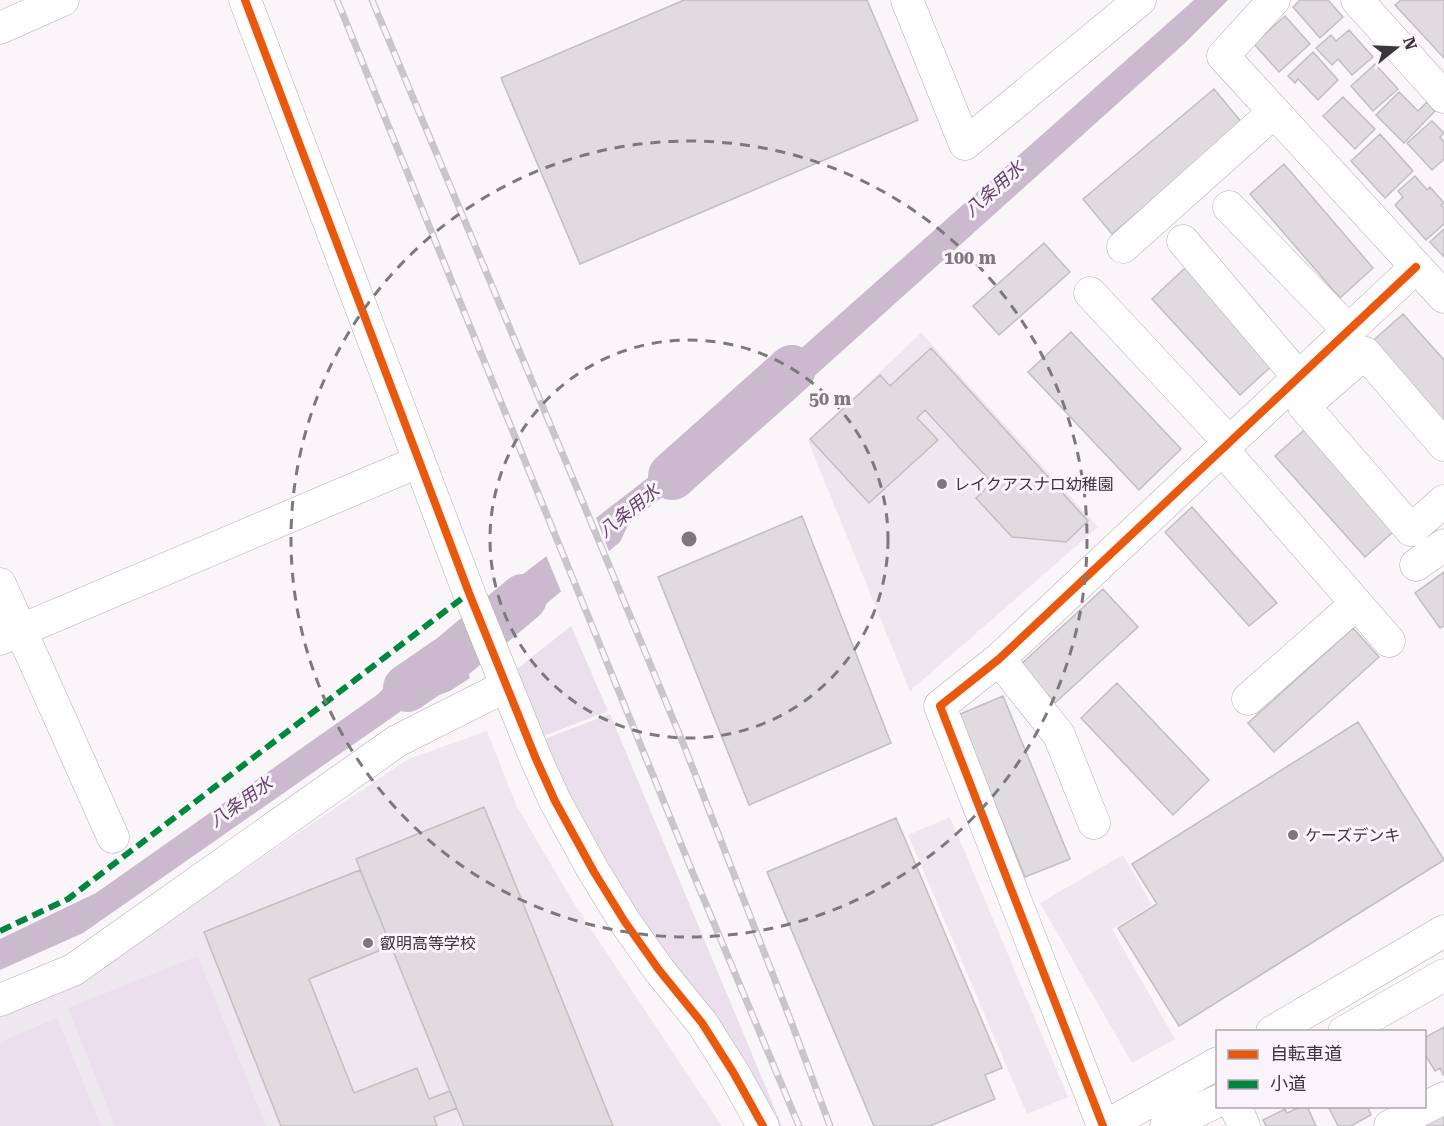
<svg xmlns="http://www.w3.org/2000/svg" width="1444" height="1126" font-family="'Roboto Serif','Noto Sans JP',serif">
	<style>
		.built { fill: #eee7ef }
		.green { fill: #ebdeed }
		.water { fill: #cbbacd }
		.pier { fill: #f9f5f9 }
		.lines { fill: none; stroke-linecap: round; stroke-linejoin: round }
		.river { stroke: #cbbacd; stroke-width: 48 }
		.building { fill: #dfdbdf; stroke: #c1bfc2; stroke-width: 1.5 }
		.minor-casing { stroke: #b2afb2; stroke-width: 33 }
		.minor { stroke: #fefefe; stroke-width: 32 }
		.rail-casing { stroke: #c8c7c8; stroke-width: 7 }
		.rail { stroke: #faf3fb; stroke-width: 4.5; stroke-dasharray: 14; stroke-linecap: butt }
		.quiet { stroke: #00873e; stroke-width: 6; stroke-dasharray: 12 6; stroke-linecap: butt }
		.cycleway-casing { stroke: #faf3fb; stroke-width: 11 }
		.cycleway { stroke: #e8590c; stroke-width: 8 }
		.ring { fill: none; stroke: #7c797c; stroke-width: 3; stroke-dasharray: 10 8 }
		.poi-dot { fill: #7c797c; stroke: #faf3fb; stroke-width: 2 }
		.labels { text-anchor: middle; stroke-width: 6; stroke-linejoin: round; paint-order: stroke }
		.poi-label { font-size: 16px; fill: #383639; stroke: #faf3fb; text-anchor: start }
		.water-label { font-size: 18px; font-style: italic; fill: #66446b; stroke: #faf3fb }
		.centre { fill: #7c797c; stroke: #faf3fb; stroke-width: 3 }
		.ring-label { font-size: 18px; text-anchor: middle; font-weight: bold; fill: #7c797c; stroke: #faf3fb; stroke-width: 6; stroke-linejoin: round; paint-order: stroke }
	</style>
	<rect width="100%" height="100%" fill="#f9f5f9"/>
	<path class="built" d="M921 333 1098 527 910 691 808 441Z
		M487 731 516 805 575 905 722 1126H0V1016L77 982 408 759Z
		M950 817 1068 1097 1027 1114 908 835Z
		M1123 855 1152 905 1112 929 1175 1039 1132 1063 1040 903Z"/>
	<path class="green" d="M571 626 608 711 539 738 512 673Z
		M610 714 782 1126H779L624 900 539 741Z
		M198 956 266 1126H115L68 1008Z
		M57 1018 101 1126H0V1042Z"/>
	<path class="water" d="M1194 0H1228L1185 43 801 388 754 427 736 406Z
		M715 426 731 443 629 523 620 542 502 641 491 599Z
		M454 635 470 678 450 691 407 707 83 933 0 970V939L96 893 377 695 417 655Z"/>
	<path class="pier" d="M595 515 610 554 562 594 545 553Z"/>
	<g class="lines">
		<path class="river" d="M672 476 792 369
			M407 688 452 657 523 598"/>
	</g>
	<path class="building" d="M684 0H867L918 120 580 264 501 78Z
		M1300 0H1328L1343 17 1320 38 1293 7Z
		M1401 0H1444V58L1395 5Z
		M1285 16 1310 44 1279 72 1254 44Z
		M1349 30 1373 57 1352 75 1338 59 1332 65 1316 48 1331 35 1336 41Z
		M1313 52 1338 80 1318 100 1298 79 1295 83 1288 76Z
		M1375 64 1398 89 1373 111 1351 86Z
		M1214 89 1243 124 1112 234 1083 199Z
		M1399 92 1418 111 1427 102 1435 111 1404 143 1376 115Z
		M1343 97 1375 129 1355 149 1323 116Z
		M1432 121 1444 133 1440 137 1444 142V159L1432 170 1407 143Z
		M1380 134 1413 171 1385 198 1351 161Z
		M1284 164 1373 268 1340 298 1250 194Z
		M1415 176 1427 190 1430 187 1444 203 1441 205 1444 208V224L1426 240 1395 205 1403 197 1398 191Z
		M1444 229V257L1430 242Z
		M1044 243 1070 272 999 335 973 306Z
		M1186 267 1275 363 1240 395 1152 299Z
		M1403 314 1444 360V431L1368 345Z
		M1071 332 1181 449 1139 490 1028 372Z
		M931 348 1088 521 1066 542 1012 537 976 498 992 483 925 410 917 418 938 440 869 503 810 439 880 375 890 386Z
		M1312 423 1402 524 1365 557 1275 456Z
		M1192 507 1277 603 1249 626 1165 532Z
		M802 516 891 743 749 805 658 577Z
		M1444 572V626L1440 628 1415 593Z
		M1103 589 1138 627 1055 703 1020 665Z
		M1353 628 1379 657 1274 752 1248 723Z
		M1117 683 1209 780 1173 815 1081 718Z
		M1003 696 1070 859 1025 877 958 715Z
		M1358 722 1444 860 1179 1026 1118 928 1157 904 1132 864Z
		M484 807 613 1126H464L391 946 356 859Z
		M896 818 1002 1068 985 1075 995 1099 930 1126H874L767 872Z
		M360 870 391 946 309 979 354 1093 417 1068 429 1099 450 1091 457 1108 434 1117 437 1126H281L204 932Z
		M1444 1027V1074L1443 1075 1440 1068 1435 1071 1424 1053V1038Z
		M1302 1106H1307L1316 1126H1266L1263 1120 1285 1109 1287 1113Z
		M1328 1106H1367L1371 1115 1351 1126H1338Z
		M1444 1115V1126H1420Z"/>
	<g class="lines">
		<defs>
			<path id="minor" d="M245 0 469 593 536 759 555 801 594 872 625 922 659 970 702 1023 733 1072 763 1126
				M907 0 965 144 1140 0
				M1274 0 1223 56 1444 297
				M1357 0 1444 97
				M0 28 63 0
				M1229 207 1348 330
				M1183 241 1312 393
				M1123 247 1274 112
				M1090 293 1229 442
				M1444 445 1365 353 1304 406 1411 530 1444 501
				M1222 449 1389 641
				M1416 565 1444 545
				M0 584 113 837
				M0 639 418 462
				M999 659 1059 735 1094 823
				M1248 699 1356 604
				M0 1000 73 970 397 741 506 686
				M1272 1032 1444 931
				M1344 1032 1444 975
				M1235 1106 1244 1126
				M1103 1126 940 706 999 659 1416 267
				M1106 1126 1218 1063
				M1166 1126 1218 1101
				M1390 1126 1444 1098"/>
		</defs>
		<use href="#minor" class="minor-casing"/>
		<use href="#minor" class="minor"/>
		<defs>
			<path id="rail" d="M337 0 692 871 799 1126
				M372 0 571 474 683 743 792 1024 830 1126"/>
		</defs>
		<use href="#rail" class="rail-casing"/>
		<use href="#rail" class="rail"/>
		<path class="quiet" d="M0 931 68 899 469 593"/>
		<defs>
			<path id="cycleway" d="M245 0 469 593 536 759 555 801 594 872 625 922 659 970 702 1023 733 1072 763 1126
				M1103 1126 940 706 999 659 1416 267"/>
		</defs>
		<use href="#cycleway" class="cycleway-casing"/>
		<use href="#cycleway" class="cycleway"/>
	</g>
	<g class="ring">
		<circle cx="689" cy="539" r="199"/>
		<circle cx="689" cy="539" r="398"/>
	</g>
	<g class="poi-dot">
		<circle cx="942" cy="484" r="6"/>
		<circle cx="1293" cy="835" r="6"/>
		<circle cx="368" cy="943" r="6"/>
	</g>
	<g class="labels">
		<g class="poi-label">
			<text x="954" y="490">レイクアスナロ幼稚園</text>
			<text x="1305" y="841">ケーズデンキ</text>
			<text x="380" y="949">叡明高等学校</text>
		</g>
		<g class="water-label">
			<text transform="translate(994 189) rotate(-42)" y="6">八条用水</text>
			<text transform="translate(629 511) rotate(-39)" y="6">八条用水</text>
			<text transform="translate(241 802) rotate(-35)" y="6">八条用水</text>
		</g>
	</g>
	<circle cx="689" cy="539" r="9" class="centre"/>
	<g class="ring-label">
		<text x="970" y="264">100 m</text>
		<text x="830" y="405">50 m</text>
	</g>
	<rect x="1216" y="1030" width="210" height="78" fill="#faf3fb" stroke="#aca7ad" stroke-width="1.5"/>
	<rect x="1228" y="1050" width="30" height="9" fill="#e8590c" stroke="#aca7ad" stroke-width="1.5"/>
	<text x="1270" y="1060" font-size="18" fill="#383639">自転車道</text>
	<rect x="1228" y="1080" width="30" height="9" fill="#00873e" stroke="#aca7ad" stroke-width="1.5"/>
	<text x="1270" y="1090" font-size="18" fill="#383639">小道</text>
	<g transform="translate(1396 48) rotate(72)" stroke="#faf3fb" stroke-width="4.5" paint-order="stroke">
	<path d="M0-4.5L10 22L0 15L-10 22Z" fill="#383639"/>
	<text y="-9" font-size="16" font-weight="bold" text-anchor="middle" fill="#383639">N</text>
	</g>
</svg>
